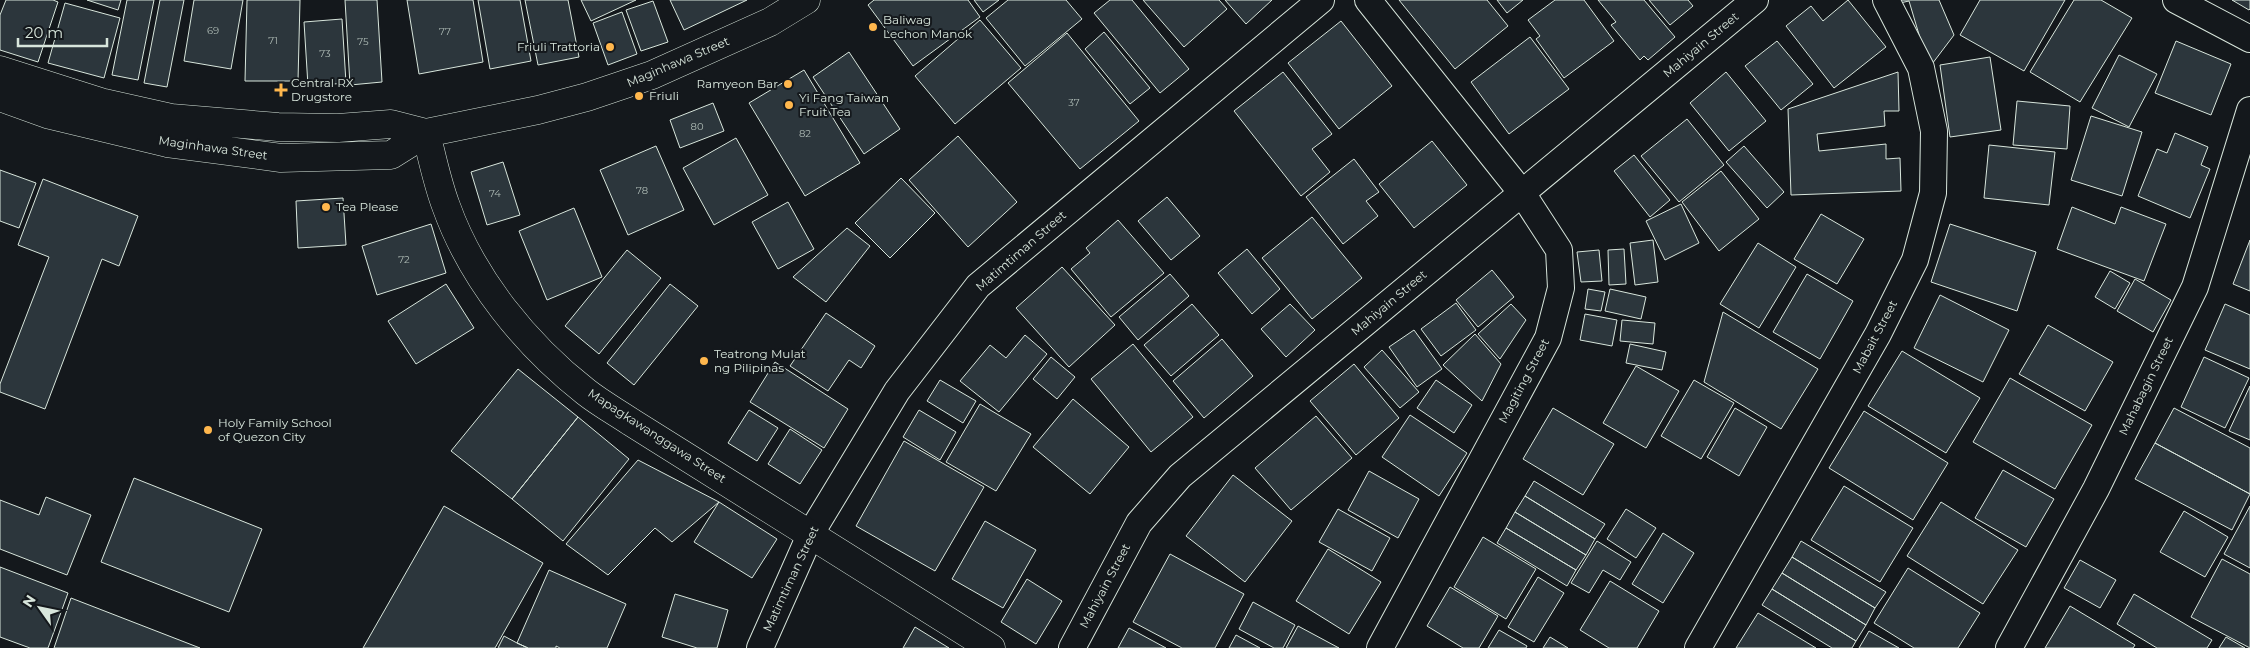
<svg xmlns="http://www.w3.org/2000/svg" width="2250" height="648" font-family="Montserrat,sans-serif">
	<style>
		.building { fill: #2c363c; stroke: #d8e6dc }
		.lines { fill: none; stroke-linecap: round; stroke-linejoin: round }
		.minor-casing { stroke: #d8e6dc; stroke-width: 28 }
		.tertiary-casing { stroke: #d8e6dc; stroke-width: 29 }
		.minor { stroke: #14181c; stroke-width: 26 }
		.tertiary { stroke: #14181c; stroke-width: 28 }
		.poi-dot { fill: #ffb74d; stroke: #14181c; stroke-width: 2 }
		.labels { text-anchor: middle; stroke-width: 4; stroke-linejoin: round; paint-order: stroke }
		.number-label { font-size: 10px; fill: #adbab4 }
		.poi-label { font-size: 12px; fill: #d8e6dc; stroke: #14181c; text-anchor: start }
		.street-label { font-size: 12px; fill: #d8e6dc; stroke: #14181c }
	</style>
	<rect width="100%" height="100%" fill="#14181c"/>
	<path class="building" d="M6 0H53L58 2 38 62 0 50V15Z
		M87 0H121L118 10Z
		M127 0H154L138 80 112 75Z
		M160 0H184L167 87 144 83Z
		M194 0H243L231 69 184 61Z
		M247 0H300L298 81H245Z
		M345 0H377L382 82 350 85Z
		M407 0H473L483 62 419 74Z
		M478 0H520L531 61 490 69Z
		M525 0H568L579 57 538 65Z
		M581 0H636L591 21Z
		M670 0H747L684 30Z
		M874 0H968L980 17 913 66 868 5Z
		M974 0H999L983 12Z
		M1008 0H1066L1082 19 1025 66 986 18Z
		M1110 0H1132L1189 69 1160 93 1094 13Z
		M1143 0H1219L1227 9 1184 47Z
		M1225 0H1272L1246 24Z
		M1399 0H1487L1508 26 1455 69Z
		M1497 0H1523L1507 13Z
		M1555 0H1584L1614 41 1564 78 1536 39 1540 36 1528 20Z
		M1598 0H1644L1675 37 1648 60 1644 56 1640 60 1611 25 1616 22Z
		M1649 0H1688L1693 6 1670 25Z
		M1848 0 1886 47 1834 88 1786 26 1811 6 1823 21Z
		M1899 0H1939L1954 35 1929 68 1909 1 1900 3Z
		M1980 0H2065L2024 71 1960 35Z
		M2074 0H2101L2132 18 2080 102 2030 72Z
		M2232 0H2250V9L2249 10Z
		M653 1 668 42 641 51 626 10Z
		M65 3 120 18 104 78 48 63Z
		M622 12 637 54 608 65 593 23Z
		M342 19 346 83 308 86 304 22Z
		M980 20 1021 68 955 124 915 76Z
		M1341 21 1392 86 1339 129 1288 63Z
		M1104 32 1150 88 1130 104 1085 49Z
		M1067 33 1139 121 1080 169 1008 83Z
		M1530 37 1569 89 1509 134 1471 82Z
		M1777 41 1813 84 1781 110 1745 66Z
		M2176 41 2231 64 2211 115 2155 93Z
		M849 52 900 129 864 154 813 77Z
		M2119 55 2157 74 2129 127 2092 108Z
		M1990 57 2001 130 1950 137 1940 65Z
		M804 70 860 163 805 196 749 103Z
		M1283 72 1332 134 1312 149 1330 172 1301 196 1234 111Z
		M1726 72 1766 121 1729 151 1690 103Z
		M1898 72 1899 111H1884L1885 126 1817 134 1819 151 1886 144V159L1900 158 1901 191 1791 195 1788 109Z
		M2017 101 2070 106 2067 149 2013 145Z
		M713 103 724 131 680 148 670 120Z
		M2091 116 2142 132 2122 196 2071 180Z
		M1687 119 1724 165 1679 202 1641 156Z
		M2175 133 2208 147 2201 165 2210 169 2190 218 2138 196 2157 149 2167 153Z
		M958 136 1017 202 968 247 909 180Z
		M736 138 768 195 714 225 683 168Z
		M1432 141 1467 185 1414 228 1379 184Z
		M1989 145 2055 152 2049 205 1984 198Z
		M656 146 684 210 628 235 600 170Z
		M1744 146 1784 192 1767 208 1726 162Z
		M1634 155 1670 200 1650 217 1614 171Z
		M1354 159 1379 192 1366 201 1378 216 1343 244 1306 197Z
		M503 162 520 215 487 225 471 172Z
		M0 170 36 183 19 228 0 221Z
		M1721 171 1759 219 1719 251 1682 202Z
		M901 178 935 213 890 258 855 223Z
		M43 179 138 216 119 266 102 259 45 409 0 392V384L49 257 18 245Z
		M1167 197 1200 236 1171 260 1138 221Z
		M343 198 346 245 298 248 296 201Z
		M788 202 814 249 778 269 752 222Z
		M1681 204 1699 243 1665 260 1646 221Z
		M2072 207 2115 224 2121 207 2166 224 2144 281 2057 249Z
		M574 208 602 277 547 300 519 231Z
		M1821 214 1864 239 1837 284 1794 259Z
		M1312 217 1362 278 1312 319 1262 258Z
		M1118 220 1164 273 1111 317 1071 269 1090 253 1086 248Z
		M431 224 446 273 377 295 362 246Z
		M1950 224 2036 252 2017 311 1931 282Z
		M847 228 870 246 826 302 793 277Z
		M1653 240 1658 282 1635 285 1630 243Z
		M2250 240V291L2233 284Z
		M1758 243 1796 267 1759 328 1720 304Z
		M1247 249 1280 289 1252 314 1218 273Z
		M1624 249 1626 284 1609 285 1608 250Z
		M627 250 661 278 599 354 565 326Z
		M1599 250 1602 281 1581 282 1577 252Z
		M1062 267 1115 325 1069 367 1016 308Z
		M1492 270 1514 297 1478 327 1456 300Z
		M2110 271 2130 283 2115 309 2095 297Z
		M1170 274 1189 296 1138 340 1119 317Z
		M1807 274 1853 301 1820 359 1773 332Z
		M2135 279 2171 300 2153 332 2117 311Z
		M446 284 474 328 416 364 388 321Z
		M670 284 698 306 634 385 607 363Z
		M1588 289 1605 292 1601 311 1585 309Z
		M1610 289 1646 297 1641 319 1605 311Z
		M1940 295 2009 330 1983 382 1914 348Z
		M1456 303 1476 330 1441 356 1421 329Z
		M1192 304 1219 335 1171 376 1144 345Z
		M1290 304 1315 330 1286 357 1261 329Z
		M1511 304 1526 320 1500 359 1478 334Z
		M2225 304 2250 315V369L2205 350Z
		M1723 312 1818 369 1781 429 1704 382Z
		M826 313 875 346 861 368 849 360 828 391 790 366Z
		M1585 314 1617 320 1612 346 1580 340Z
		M1622 320 1655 323 1653 344 1620 341Z
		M2048 325 2113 362 2085 411 2019 374Z
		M1414 330 1442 369 1417 387 1389 347Z
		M1475 334 1501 364 1482 401 1443 365Z
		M1025 335 1047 354 999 412 960 381 990 345 1006 358Z
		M1222 339 1253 376 1204 418 1173 381Z
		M1133 344 1193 417 1151 452 1091 379Z
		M1630 344 1666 352 1662 370 1626 363Z
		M1382 350 1419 392 1400 408 1364 367Z
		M1902 351 1980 398 1946 453 1868 406Z
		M1051 357 1075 377 1057 399 1033 379Z
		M2204 357 2249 378 2225 428 2181 407Z
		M775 362 848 409 824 448 750 402Z
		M1354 364 1399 418 1356 455 1310 401Z
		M1636 366 1679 391 1646 448 1603 423Z
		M518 369 578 417 512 499 451 451Z
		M2010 378 2092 425 2055 489 1973 442Z
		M940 380 976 401 963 423 927 401Z
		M1436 380 1472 405 1454 433 1417 408Z
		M1694 380 1734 403 1701 459 1661 436Z
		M2250 386V440L2229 431Z
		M1073 399 1129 447 1090 494 1033 447Z
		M980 404 1031 434 996 491 946 462Z
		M1553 408 1614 444 1583 495 1523 459Z
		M1735 408 1767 427 1739 476 1707 457Z
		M2174 408 2250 448V494L2155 443Z
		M749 410 778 428 757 461 728 443Z
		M919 410 956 432 940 460 903 437Z
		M1864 411 1948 463 1913 520 1829 468Z
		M1410 415 1467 453 1439 496 1382 457Z
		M1316 416 1352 458 1291 510 1255 468Z
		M578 417 629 459 563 541 512 499Z
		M790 429 822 450 800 484 768 464Z
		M904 441 984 487 935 571 856 526Z
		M2155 443 2250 494 2232 530 2135 479Z
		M638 460 719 502 672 542 655 528 608 575 566 544Z
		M2003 470 2054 499 2026 547 1975 518Z
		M1369 471 1419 499 1398 538 1348 510Z
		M1233 475 1292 521 1245 582 1186 536Z
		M134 478 262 529 229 612 101 562Z
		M1534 481 1605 524 1595 539 1525 496Z
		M1844 486 1913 528 1880 582 1811 540Z
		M1525 496 1595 539 1586 555 1515 512Z
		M46 497 91 515 67 575 0 549V500L39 515Z
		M719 502 777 539 752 578 694 542Z
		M1941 502 2018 550 1983 604 1907 556Z
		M444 506 543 563 495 648H363Z
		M2250 506V568L2224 554Z
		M1338 509 1390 538 1372 571 1319 542Z
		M1626 509 1656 528 1636 558 1607 539Z
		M2184 511 2228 537 2205 577 2160 552Z
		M1515 512 1586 555 1576 570 1506 528Z
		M985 521 1036 550 1003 608 952 579Z
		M1506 528 1576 570 1567 586 1497 543Z
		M1663 533 1694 553 1663 603 1632 584Z
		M1483 537 1536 569 1506 619 1454 587Z
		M1597 541 1631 562 1620 580 1603 570 1589 593 1571 583Z
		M1801 541 1886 592 1875 608 1792 557Z
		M1328 549 1381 582 1349 634 1296 601Z
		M1170 554 1244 594 1215 648H1182L1133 622Z
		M1792 557 1875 608 1866 625 1782 573Z
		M2222 559 2250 574V648L2191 617Z
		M2080 560 2116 580 2100 608 2064 588Z
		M0 567 68 593 48 648H30L0 637Z
		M1908 568 1980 613 1958 648H1914L1874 623Z
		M549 570 626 604 607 648H560L556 646V648H528L517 643Z
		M1782 573 1866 625 1856 641 1772 589Z
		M1538 577 1564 593 1534 642 1508 627Z
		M1027 579 1062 601 1036 644 1001 622Z
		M1610 581 1659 611 1637 648H1609L1580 630Z
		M1450 587 1498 616 1479 648H1463L1427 626Z
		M1772 589 1856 641 1852 648H1832L1762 605Z
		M675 594 728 610 717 648H697L662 637Z
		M2134 594 2212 640 2207 648H2157L2117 624Z
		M71 598 200 648H54Z
		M1253 602 1295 625 1283 648H1274L1239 629Z
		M2070 606 2135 645 2133 648H2045Z
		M1758 613 1816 648H1736Z
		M1298 626 1339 648H1286Z
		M915 627 949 648H903Z
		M1129 628 1166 648H1118Z
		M1499 630 1527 646 1526 648H1488Z
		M1869 631 1899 648H1859Z
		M1236 635 1260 648H1229Z
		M504 636 517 643 528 648H498Z
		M1550 637 1568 648H1543Z
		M2226 637 2245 648H2219Z"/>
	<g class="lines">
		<defs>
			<path id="minor" d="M1368 0 1522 193 1559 250 1561 288 1548 338 1380 648
				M2176 0 2250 39
				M760 648 811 533 897 391 978 286 1321 0
				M1072 648 1139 523 1180 476 1755 0
				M1698 648 1878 334 1915 260 1933 193 1934 131 1921 68 1886 0
				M2009 648 2096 489 2195 287 2250 110"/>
			<path id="tertiary" d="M0 70 104 103 171 118 278 127 338 128 391 124 426 133
				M0 97 50 115 167 143 281 158 391 155 426 133 538 110 587 97 652 75 770 22 806 0
				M426 133C432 157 437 182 446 206 472 279 526 345 586 392 600 403 616 412 631 422L991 648"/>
		</defs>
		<use href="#minor" class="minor-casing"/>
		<use href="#tertiary" class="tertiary-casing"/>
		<use href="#minor" class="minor"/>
		<use href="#tertiary" class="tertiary"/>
	</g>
	<g class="poi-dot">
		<circle cx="873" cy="27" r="5"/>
		<circle cx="610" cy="47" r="5"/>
		<circle cx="788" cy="84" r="5"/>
		<path d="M278.5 82.5h5v5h5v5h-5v5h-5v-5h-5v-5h5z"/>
		<circle cx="639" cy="96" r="5"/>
		<circle cx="789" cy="105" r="5"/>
		<circle cx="326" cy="207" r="5"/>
		<circle cx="704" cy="361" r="5"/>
		<circle cx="208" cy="430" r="5"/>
	</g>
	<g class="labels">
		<g class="number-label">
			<text x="213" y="34">69</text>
			<text x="445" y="35">77</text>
			<text x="273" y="44">71</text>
			<text x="363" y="45">75</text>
			<text x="325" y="57">73</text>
			<text x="1074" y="106">37</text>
			<text x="697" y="130">80</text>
			<text x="805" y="137">82</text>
			<text x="642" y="194">78</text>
			<text x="495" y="197">74</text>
			<text x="404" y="263">72</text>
		</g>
		<g class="poi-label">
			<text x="883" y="24">Baliwag<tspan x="883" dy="14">Lechon Manok</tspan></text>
			<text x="600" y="51" text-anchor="end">Friuli Trattoria</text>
			<text x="291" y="87">Central RX<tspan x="291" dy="14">Drugstore</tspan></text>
			<text x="778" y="88" text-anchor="end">Ramyeon Bar</text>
			<text x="649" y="100">Friuli</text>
			<text x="799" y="102">Yi Fang Taiwan<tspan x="799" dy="14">Fruit Tea</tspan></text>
			<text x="336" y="211">Tea Please</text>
			<text x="714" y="358">Teatrong Mulat<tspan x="714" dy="14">ng Pilipinas</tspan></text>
			<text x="218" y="427">Holy Family School<tspan x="218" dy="14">of Quezon City</tspan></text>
		</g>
		<g class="street-label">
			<text transform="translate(1701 45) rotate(-40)" y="4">Mahiyain Street</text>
			<text transform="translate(678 62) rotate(-23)" y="4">Maginhawa Street</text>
			<text transform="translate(213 148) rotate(8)" y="4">Maginhawa Street</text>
			<text transform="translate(1021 251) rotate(-41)" y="4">Matimtiman Street</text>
			<text transform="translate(1389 303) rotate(-40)" y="4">Mahiyain Street</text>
			<text transform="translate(1875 337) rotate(-62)" y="4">Mabait Street</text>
			<text transform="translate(1524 381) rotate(-62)" y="4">Magiting Street</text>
			<text transform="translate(2146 386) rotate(-64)" y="4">Mahabagin Street</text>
			<text transform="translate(657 436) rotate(33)" y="4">Mapagkawanggawa Street</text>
			<text transform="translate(791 579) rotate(-65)" y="4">Matimtiman Street</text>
			<text transform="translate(1105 586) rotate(-62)" y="4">Mahiyain Street</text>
		</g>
	</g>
	<g transform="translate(40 608) rotate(303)" stroke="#14181c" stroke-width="4" paint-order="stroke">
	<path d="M0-4L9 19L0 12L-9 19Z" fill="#d8e6dc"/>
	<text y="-8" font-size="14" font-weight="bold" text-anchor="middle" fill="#d8e6dc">N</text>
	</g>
	<path d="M18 38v8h89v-8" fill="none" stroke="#d8e6dc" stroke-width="2.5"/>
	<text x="25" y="38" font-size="15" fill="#d8e6dc" stroke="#14181c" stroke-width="4" paint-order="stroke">20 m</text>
</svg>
